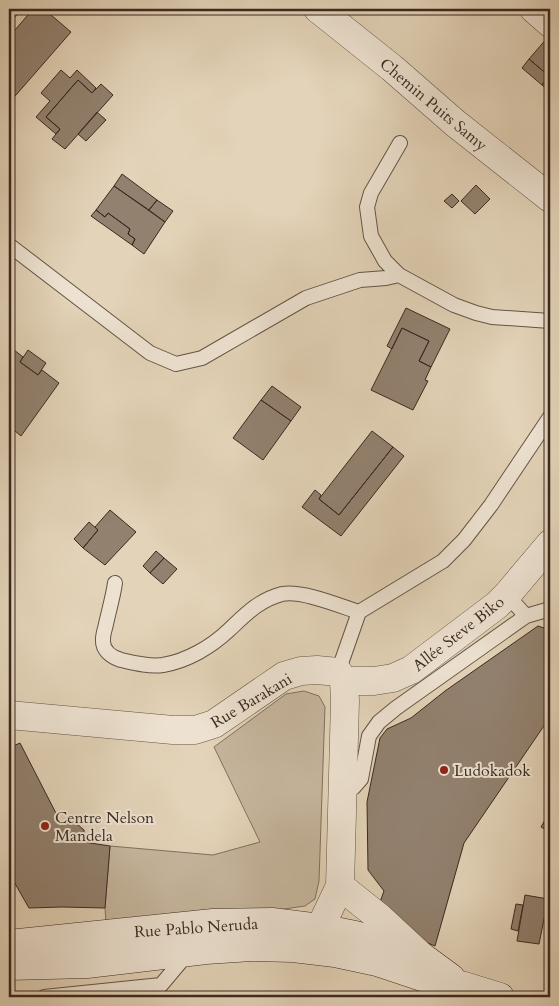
<svg xmlns="http://www.w3.org/2000/svg" width="559" height="1006" font-family="Cardo,serif">
	<style>
		.green { fill: #c6b69e; stroke: #80705f }
		.building { fill: #92816f; stroke: #3a2920 }
		.lines { fill: none; stroke-linecap: round; stroke-linejoin: round }
		.service-casing { stroke: #645446; stroke-width: 16 }
		.minor-casing { stroke: #645446; stroke-width: 29 }
		.secondary-casing { stroke: #3a2920; stroke-width: 29 }
		.service { stroke: #ede2d1; stroke-width: 14 }
		.minor { stroke: #ede2d1; stroke-width: 28 }
		.secondary { stroke: #ede2d1; stroke-width: 28 }
		.poi-dot { fill: #8f2418; stroke: #ede2d1; stroke-width: 2 }
		.labels { text-anchor: middle; stroke-width: 4; stroke-linejoin: round; paint-order: stroke }
		.street-label { font-size: 16px; fill: #3a2920; stroke: #ede2d1 }
		.poi-label { font-size: 16px; fill: #3a2920; stroke: #ede2d1; text-anchor: start }
	</style>
	<rect width="100%" height="100%" fill="#e3d3b8"/>
	<filter id="stains"><feTurbulence type="fractalNoise" baseFrequency=".004" numOctaves="4"/><feColorMatrix values="0 0 0 0 .2 0 0 0 0 .09 0 0 0 0 .02 0 0 0 .5 -.17"/></filter>
	<radialGradient id="worn" r=".72"><stop offset=".6" stop-color="#630" stop-opacity="0"/><stop offset="1" stop-color="#630" stop-opacity=".3"/></radialGradient>
	<path class="green" d="M304 691 319 696 325 707 319 881 315 899 305 906 277 910 106 922 105 908 110 846 213 855 260 842 214 747 286 694Z"/>
	<path class="building" d="M33 9H44L71 32 9 103V37Z
		M548 37 550 39V92L542 85 549 76 529 59Z
		M529 59 549 76 542 85 522 68Z
		M61 70 70 78 77 70 96 88 92 93 78 80 46 117 60 129 56 134 36 117 50 101 41 93Z
		M78 80 92 93 101 84 113 95 65 149 52 139 60 129 46 117Z
		M97 112 106 120 86 141 78 134Z
		M122 174 157 200 149 210 114 186Z
		M476 185 490 199 475 214 461 201Z
		M114 186 165 222 144 254 132 245 135 239 128 234 130 229 108 213 105 217 96 210Z
		M452 194 459 201 452 208 444 201Z
		M157 200 173 211 165 222 149 210Z
		M96 210 105 217 108 213 130 229 128 234 135 239 132 245 91 216Z
		M406 308 450 329 431 367 419 361 429 341 402 328 392 349 387 346Z
		M402 328 429 341 419 361 431 367 425 380 428 381 413 410 371 390Z
		M9 346 23 357 20 362 38 375 42 370 59 383 21 436 9 426V410L11 407 9 406Z
		M28 350 46 363 38 375 20 362Z
		M272 386 301 407 291 421 261 400Z
		M261 400 291 421 263 460 233 438Z
		M372 431 393 447 339 515 319 499Z
		M393 447 404 456 341 536 302 507 315 490 321 495 319 499 339 515Z
		M110 510 136 532 105 565 83 548 98 530 95 527Z
		M89 522 98 530 83 548 74 539Z
		M156 551 164 558 150 573 143 566Z
		M164 558 177 569 163 584 150 573Z
		M538 626 550 630V717L464 843 435 946 421 940 380 902 384 891 368 870 367 802 380 738 387 729 411 718 445 691Z
		M20 743 61 823 70 818 84 830V842L110 846 105 908 62 907 29 908 9 873V748Z
		M550 811V832L541 827Z
		M525 895 548 899 539 944 517 941Z
		M516 904 523 905 518 931 511 929Z"/>
	<g class="lines">
		<defs>
			<path id="service" d="M9 12 12 9
				M400 143 371 193 367 207 371 236 385 261 399 275 454 305 476 313 492 317 550 321
				M9 245 150 353 176 364 202 358 306 298 360 280 386 278 399 275
				M115 583C113 597 109 610 106 624 105 629 103 634 103 639 102 650 111 657 121 660 134 663 149 667 163 665 187 661 211 647 229 630 246 614 259 600 282 594 302 590 340 606 359 612
				M526 616 550 609
				M338 672 359 612 443 561 464 540 491 505 550 417
				M343 795 354 787 361 779 369 736 379 722 396 708 526 616 507 595
				M44 997 161 985 188 953"/>
			<path id="minor" d="M318 9 392 68 455 123 550 198
				M534 9 550 23
				M344 681H374L393 678 411 670 497 605 507 595 550 544
				M9 715 173 730H195L214 724 284 676 301 671 317 670 338 672 344 681 345 701 340 886 320 928 303 941
				M340 886 380 918 421 956"/>
			<path id="secondary" d="M9 944 213 923 272 922 320 928 355 935 403 949 421 956 451 978
				M9 966 87 964 206 950 251 947 293 948 335 953 377 962 431 980 461 985 500 997"/>
		</defs>
		<use href="#service" class="service-casing"/>
		<use href="#minor" class="minor-casing"/>
		<use href="#secondary" class="secondary-casing"/>
		<use href="#service" class="service"/>
		<use href="#minor" class="minor"/>
		<use href="#secondary" class="secondary"/>
	</g>
	<g class="poi-dot">
		<circle cx="444" cy="770" r="5"/>
		<circle cx="45" cy="826" r="5"/>
	</g>
	<g class="labels">
		<g class="street-label">
			<text transform="translate(434 104) rotate(40)" y="6">Chemin Puits Samy</text>
			<text transform="translate(458 633) rotate(-38)" y="6">Allée Steve Biko</text>
			<text transform="translate(251 700) rotate(-31)" y="6">Rue Barakani</text>
			<text transform="translate(196 927) rotate(-4)" y="6">Rue Pablo Neruda</text>
		</g>
		<g class="poi-label">
			<text x="454" y="776">Ludokadok</text>
			<text x="55" y="823">Centre Nelson<tspan x="55" dy="18">Mandela</tspan></text>
		</g>
	</g>
	<rect width="559" height="1006" fill="none" stroke="#e3d3b8" stroke-width="30"/>
	<rect x="10" y="10" width="539" height="986" fill="none" stroke="#3a2920" stroke-width="2.5"/>
	<rect x="15" y="15" width="529" height="976" fill="none" stroke="#3a2920"/>
	<rect width="100%" height="100%" filter="url(#stains)"/>
	<rect width="100%" height="100%" fill="url(#worn)"/>
</svg>
